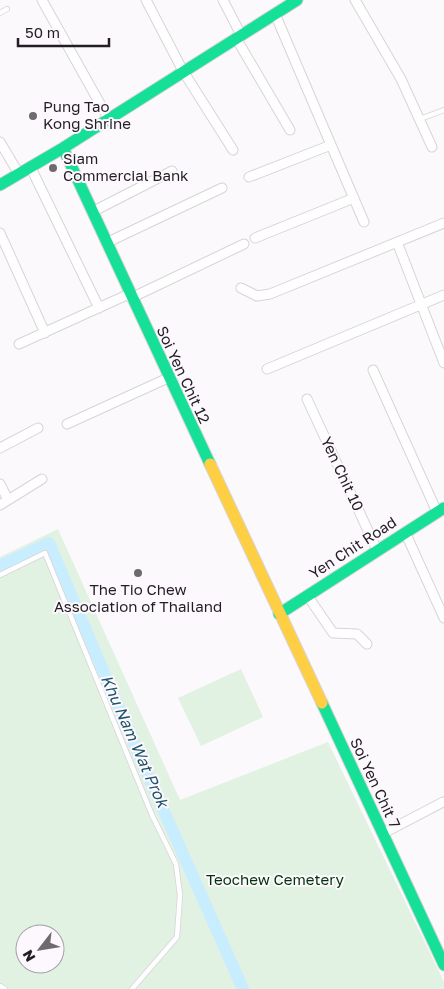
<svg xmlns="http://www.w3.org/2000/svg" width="444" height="989" font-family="'Golos Text',sans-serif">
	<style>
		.green { fill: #e1f1e2; fill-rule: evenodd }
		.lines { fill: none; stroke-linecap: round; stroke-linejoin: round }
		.canal { stroke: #c8edfe; stroke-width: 12 }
		.lane-casing { stroke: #d7d4d8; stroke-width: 6 }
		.street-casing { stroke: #d7d4d8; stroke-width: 11 }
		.fast-casing { stroke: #d7d4d8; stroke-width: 13 }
		.slow-casing { stroke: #d7d4d8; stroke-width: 13 }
		.lane { stroke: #fffeff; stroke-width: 4.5 }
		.street { stroke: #fffeff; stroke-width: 9 }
		.fast { stroke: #16e098; stroke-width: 11 }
		.slow { stroke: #ffcf43; stroke-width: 11 }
		.poi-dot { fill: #6e6b6f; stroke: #fdf8fe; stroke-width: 2 }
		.labels { text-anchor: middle; stroke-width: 4; stroke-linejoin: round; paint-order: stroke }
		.poi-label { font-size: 15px; fill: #221e23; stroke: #fdf8fe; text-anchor: start }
		.street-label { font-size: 15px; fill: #221e23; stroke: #fdf8fe }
		.park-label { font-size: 15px; fill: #013308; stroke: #fdf8fe }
		.water-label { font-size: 16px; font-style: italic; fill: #1d5568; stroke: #fdf8fe }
	</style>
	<rect width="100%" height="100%" fill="#fcf9fd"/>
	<path class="green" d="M58 529 180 800 328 742 444 982V989H0V557ZM25 934H55V964H25Z
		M241 669 263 717 201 746 178 698Z"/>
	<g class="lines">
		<path class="canal" d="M0 566 49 543 142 762 243 989"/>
		<defs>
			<path id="lane" d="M0 13 7 9
				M420 119 444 110
				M0 575 45 553 152 815 176 864 180 895 177 937 132 989
				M0 986 5 989"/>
			<path id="street" d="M42 0 108 118
				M146 0 183 71 233 150
				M223 0 241 35
				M355 0 401 79 432 147
				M275 14 364 222
				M236 38 290 130
				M0 142 19 174
				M31 168 99 308
				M249 177 331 145
				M92 212 172 171
				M0 233 45 333
				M255 238 354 198
				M397 242 444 363
				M106 243 222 188
				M241 288 257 296 270 294 444 223
				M131 298 244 244
				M19 344 129 294
				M267 369 444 295
				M373 370 437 512
				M307 399 377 550
				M67 424 168 378
				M0 448 38 428
				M0 484 8 500
				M0 505 42 479
				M405 532 444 618
				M307 595 333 633 357 634 367 644
				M382 834 443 802"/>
			<path id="fast" d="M63 148 210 464
				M0 185 63 148 297 0
				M279 614 444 508
				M322 703 444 965"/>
			<path id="slow" d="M210 464 322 703"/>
		</defs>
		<use href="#lane" class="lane-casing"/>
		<use href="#street" class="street-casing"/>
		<use href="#fast" class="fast-casing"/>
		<use href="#slow" class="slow-casing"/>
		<use href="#lane" class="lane"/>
		<use href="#street" class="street"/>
		<use href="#fast" class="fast"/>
		<use href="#slow" class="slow"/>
	</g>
	<g class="poi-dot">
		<circle cx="33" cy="116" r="5"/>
		<circle cx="53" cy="168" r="5"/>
		<circle cx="138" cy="573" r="5"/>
	</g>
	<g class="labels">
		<g class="poi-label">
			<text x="43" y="112">Pung Tao<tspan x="43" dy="17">Kong Shrine</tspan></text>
			<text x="63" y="164">Siam<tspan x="63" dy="17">Commercial Bank</tspan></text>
			<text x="138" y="595" text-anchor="middle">The Tio Chew<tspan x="138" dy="17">Association of Thailand</tspan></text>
		</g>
		<g class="street-label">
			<text transform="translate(183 375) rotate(65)" y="5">Soi Yen Chit 12</text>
			<text transform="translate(342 474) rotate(65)" y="5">Yen Chit 10</text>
			<text transform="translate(353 548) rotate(-33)" y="5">Yen Chit Road</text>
			<text transform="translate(375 783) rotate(65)" y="5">Soi Yen Chit 7</text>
		</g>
		<g class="park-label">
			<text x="275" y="885">Teochew Cemetery</text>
		</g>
		<g class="water-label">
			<text transform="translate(135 741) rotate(66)" y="6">Khu Nam Wat Prok</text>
		</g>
	</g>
	<g transform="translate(40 949) rotate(239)"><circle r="24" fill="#fdf8fe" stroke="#a5a1a6"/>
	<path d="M0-4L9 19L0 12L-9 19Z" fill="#6e6b6f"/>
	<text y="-8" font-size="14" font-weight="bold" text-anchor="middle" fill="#221e23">N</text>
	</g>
	<path d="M18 38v8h91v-8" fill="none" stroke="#221e23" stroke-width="2.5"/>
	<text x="25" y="38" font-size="15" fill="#221e23" stroke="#fdf8fe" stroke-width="4" paint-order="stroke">50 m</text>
</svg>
